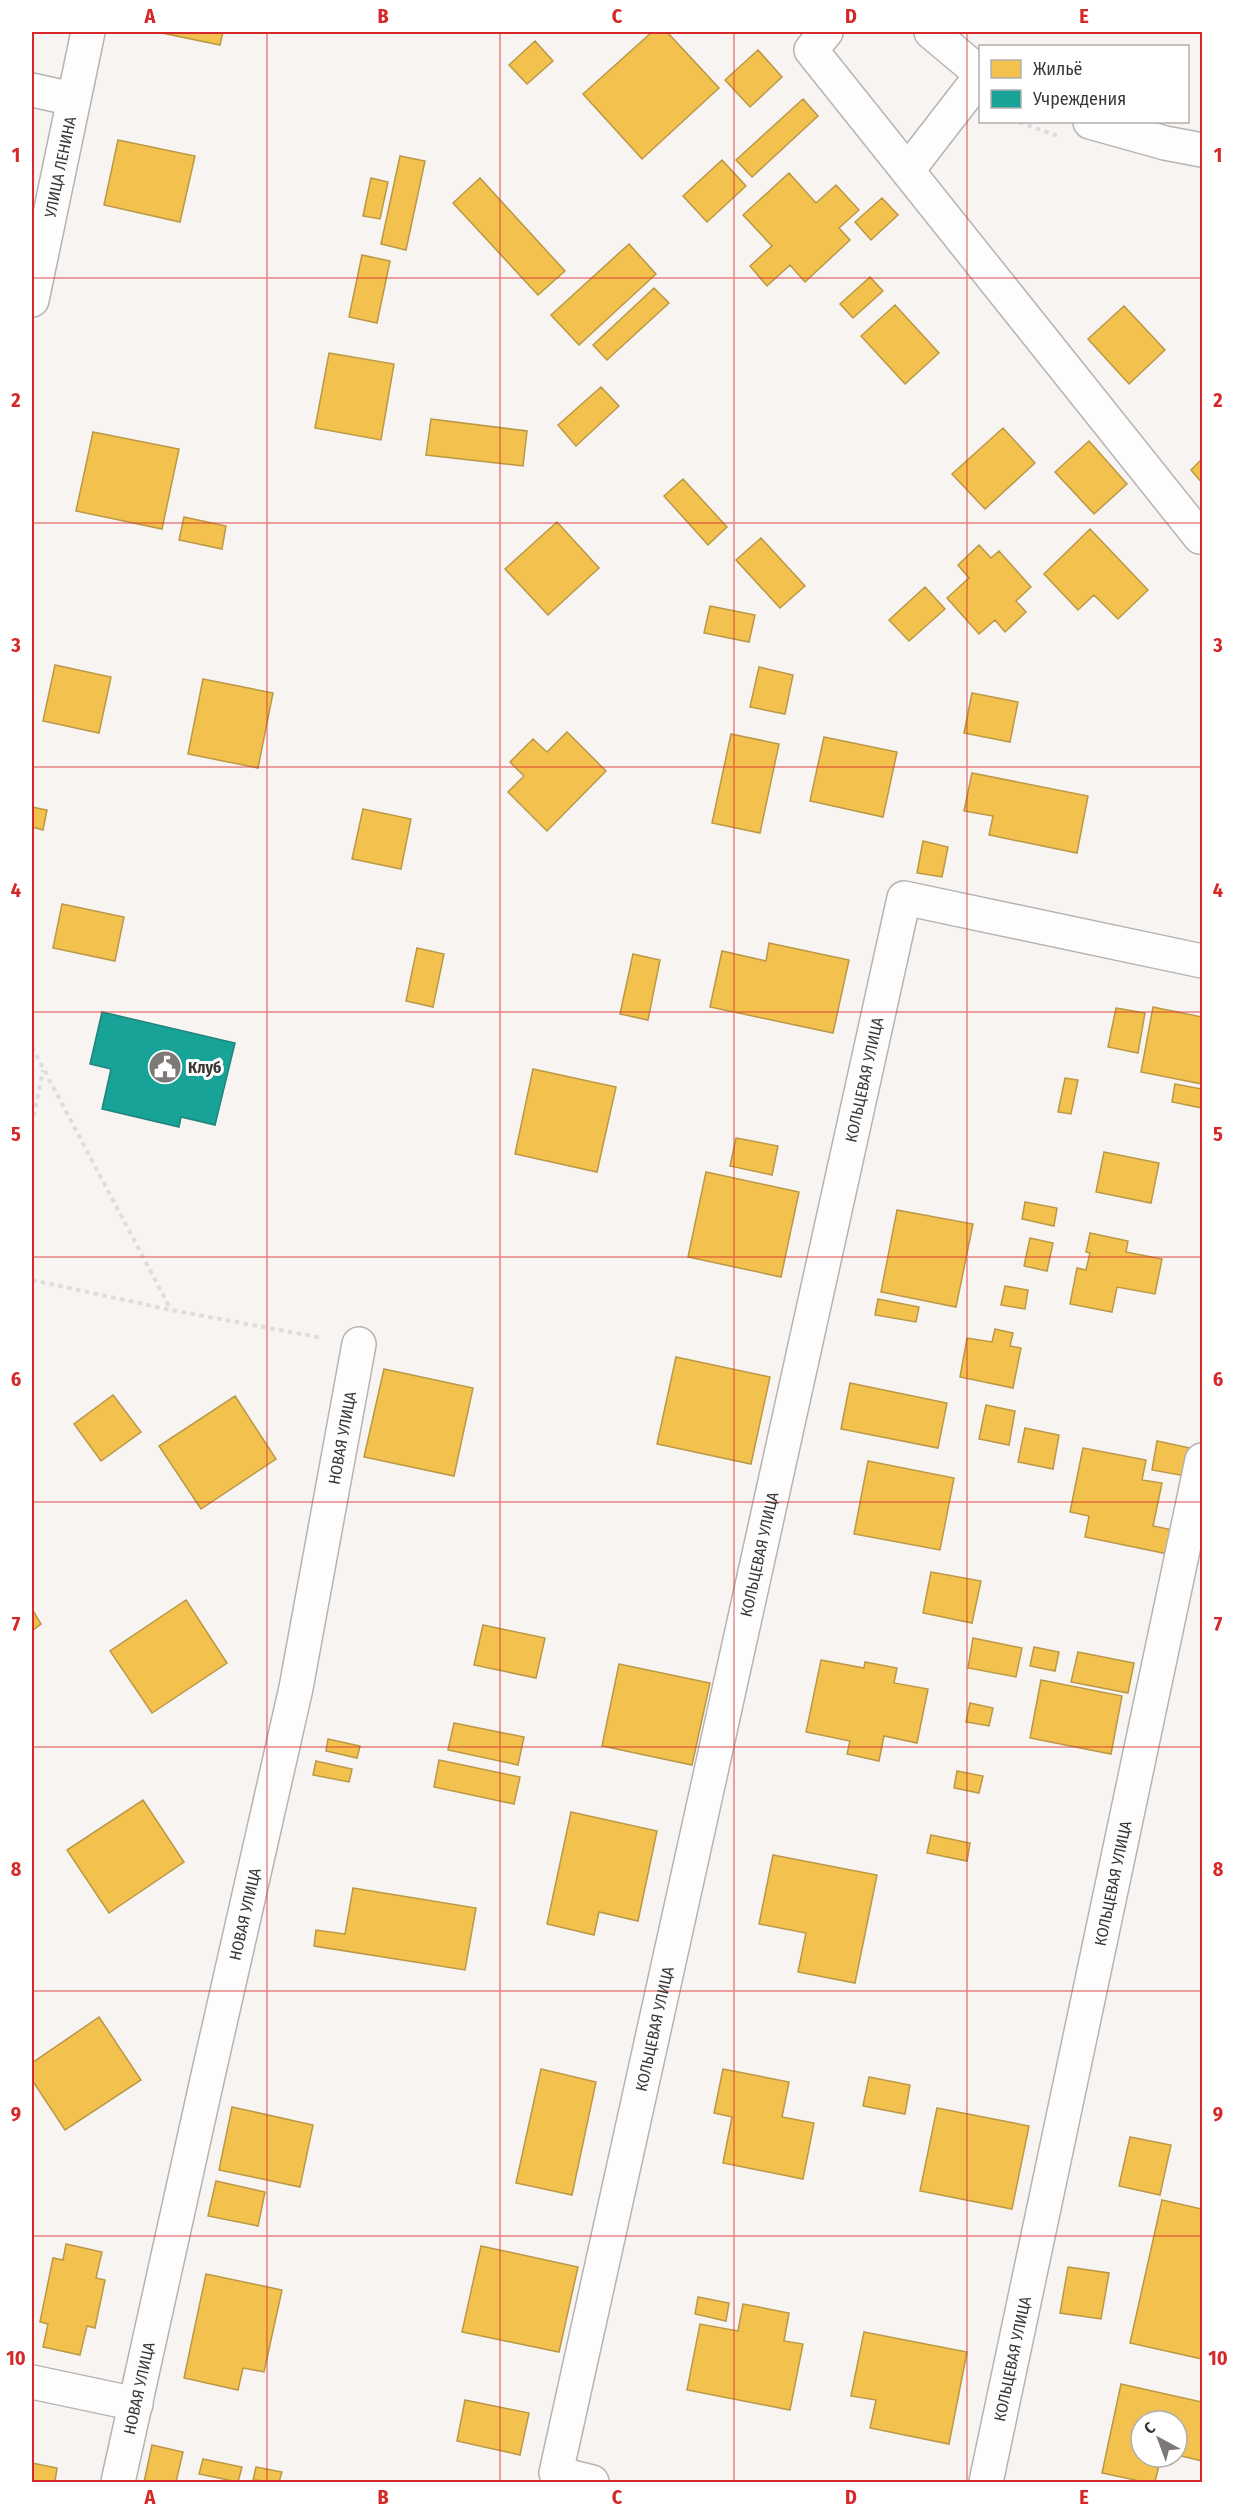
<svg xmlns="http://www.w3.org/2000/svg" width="1234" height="2514" font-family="'Fira Sans Condensed',sans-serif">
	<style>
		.homes { fill: #f2c14e; stroke: #bb9846; stroke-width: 1.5 }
		.public { fill: #17a398; stroke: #22837a; stroke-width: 1.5 }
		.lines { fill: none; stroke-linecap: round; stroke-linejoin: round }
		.minor-casing { stroke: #b7b3b1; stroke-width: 36 }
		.major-casing { stroke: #b7b3b1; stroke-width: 36 }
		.path { stroke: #dedddc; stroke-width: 4; stroke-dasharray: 4.5 4.5; stroke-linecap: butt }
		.minor { stroke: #fefdfd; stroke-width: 33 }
		.major { stroke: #fefdfd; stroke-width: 33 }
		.grid { fill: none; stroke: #d62828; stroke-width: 1.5; stroke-opacity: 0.55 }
		.labels { text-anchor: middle; stroke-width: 6; stroke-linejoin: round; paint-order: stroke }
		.street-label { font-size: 16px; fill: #3b3735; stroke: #fff }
		.poi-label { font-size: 16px; font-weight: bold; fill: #3b3735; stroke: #fff; text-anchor: start }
		.neatline { fill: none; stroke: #d62828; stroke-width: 2 }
		.grid-label { font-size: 20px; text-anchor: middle; font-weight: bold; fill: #d62828 }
	</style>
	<rect width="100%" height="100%" fill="#f8f4f2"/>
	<path class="homes" d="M157 32H223L220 45Z
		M652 32H667L719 88 642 159 583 94Z
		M535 41 553 61 527 84 509 65Z
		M758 50 782 77 750 107 725 80Z
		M803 99 818 116 752 177 736 160Z
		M118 140 195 156 180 222 104 205Z
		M400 156 425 161 406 250 381 244Z
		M722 160 746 186 707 222 683 196Z
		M789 173 816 203 836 185 859 210 839 228 850 240 805 282 790 265 767 286 750 266 772 246 743 215Z
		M371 178 388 182 380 219 363 216Z
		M480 178 565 271 538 295 453 203Z
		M882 198 898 215 871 240 855 222Z
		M629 244 656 274 579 345 551 315Z
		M362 255 390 261 377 323 349 317Z
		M870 277 883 291 853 318 840 304Z
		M654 288 669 303 607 360 593 345Z
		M895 305 939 353 905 384 861 336Z
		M1124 306 1165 350 1129 384 1088 339Z
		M329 353 394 364 381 440 315 428Z
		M601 387 619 406 576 446 558 425Z
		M431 419 527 431 523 466 426 455Z
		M1003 428 1035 463 985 509 952 474Z
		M93 432 179 449 162 529 76 511Z
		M1089 441 1127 484 1094 514 1055 472Z
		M1202 459V483L1191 470Z
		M683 479 727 527 708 545 664 496Z
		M184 517 226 526 222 549 179 540Z
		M557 522 599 568 548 615 505 569Z
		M1090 529 1148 590 1118 619 1094 595 1078 610 1044 574Z
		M761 538 805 586 780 608 736 560Z
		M979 545 991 558 999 551 1031 587 1016 601 1026 612 1005 632 995 620 979 634 947 598 969 578 958 565Z
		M925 587 945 609 909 641 889 620Z
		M710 606 755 615 749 642 704 633Z
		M55 665 111 677 99 733 43 721Z
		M759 667 793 675 785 714 750 707Z
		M203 679 273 693 258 768 188 754Z
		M972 693 1018 702 1010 742 964 733Z
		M567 732 606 771 547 831 508 792 524 776 510 762 533 739 547 752Z
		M731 734 779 744 760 833 712 823Z
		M824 737 897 752 883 817 810 801Z
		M972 773 1088 796 1077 853 989 835 993 816 964 811Z
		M32 807 47 810 43 830 32 827Z
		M363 809 411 819 401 869 352 859Z
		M923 841 948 847 942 877 917 873Z
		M62 904 124 917 115 961 53 948Z
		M769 943 849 960 833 1033 710 1007 722 951 766 961Z
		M417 948 444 954 433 1007 406 1001Z
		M633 954 660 960 648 1020 620 1014Z
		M1153 1007 1202 1017V1084L1141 1072Z
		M1116 1008 1145 1013 1138 1053 1108 1047Z
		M533 1069 616 1087 597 1172 515 1154Z
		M1065 1078 1078 1080 1071 1114 1058 1112Z
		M1175 1084 1202 1089V1108L1172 1102Z
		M736 1138 778 1146 772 1175 730 1166Z
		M1104 1152 1159 1163 1151 1203 1096 1192Z
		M706 1172 799 1192 781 1277 688 1257Z
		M1025 1202 1057 1208 1054 1226 1022 1219Z
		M897 1210 973 1224 956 1307 881 1292Z
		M1090 1233 1128 1241 1126 1252 1162 1259 1155 1294 1117 1287 1112 1312 1070 1304 1077 1268 1086 1270 1090 1253 1086 1252Z
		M1030 1238 1053 1243 1047 1271 1024 1266Z
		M1005 1286 1028 1290 1025 1309 1001 1305Z
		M878 1299 919 1307 916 1322 875 1315Z
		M995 1329 1013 1333 1010 1346 1021 1348 1013 1388 960 1377 967 1338 992 1342Z
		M676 1357 770 1377 751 1464 657 1444Z
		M384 1369 473 1388 454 1476 364 1457Z
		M850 1383 947 1403 938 1448 841 1429Z
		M113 1395 141 1432 101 1461 74 1424Z
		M235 1396 276 1459 201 1509 159 1446Z
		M986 1405 1015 1411 1009 1445 979 1439Z
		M1025 1428 1059 1435 1053 1469 1018 1462Z
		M1157 1441 1190 1448 1185 1476 1152 1470Z
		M1083 1448 1146 1460 1142 1480 1162 1483 1153 1526 1173 1530 1168 1554 1085 1537 1089 1516 1070 1512Z
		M868 1461 954 1478 940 1550 854 1534Z
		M931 1572 981 1581 972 1623 923 1613Z
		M186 1600 227 1663 152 1713 110 1651Z
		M32 1609 41 1624 32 1631Z
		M483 1625 545 1638 536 1678 474 1665Z
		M973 1638 1022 1648 1016 1677 968 1668Z
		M1034 1647 1059 1652 1055 1671 1030 1666Z
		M1078 1652 1134 1663 1128 1693 1071 1682Z
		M821 1660 864 1668 865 1662 897 1668 894 1683 928 1689 917 1743 884 1736 879 1761 847 1754 850 1741 806 1732Z
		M619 1664 710 1683 692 1765 602 1746Z
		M1041 1680 1122 1696 1111 1754 1030 1738Z
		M970 1703 993 1708 989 1726 966 1722Z
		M454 1723 524 1737 518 1765 448 1750Z
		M328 1739 360 1746 357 1758 326 1751Z
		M439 1760 520 1777 514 1804 434 1787Z
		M316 1761 352 1769 349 1782 313 1775Z
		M957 1771 983 1776 979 1793 954 1788Z
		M143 1800 184 1862 109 1913 67 1850Z
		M571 1812 657 1831 638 1921 599 1912 594 1935 547 1924Z
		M931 1835 970 1843 967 1861 927 1853Z
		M773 1855 877 1875 855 1983 798 1972 806 1933 759 1924Z
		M353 1888 476 1908 465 1970 314 1946 316 1930 345 1934Z
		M99 2017 141 2080 65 2130 32 2080V2063Z
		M541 2069 596 2082 572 2195 516 2183Z
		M723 2069 789 2082 782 2117 814 2123 803 2179 723 2163 732 2117 714 2113Z
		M869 2077 910 2085 905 2114 863 2106Z
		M232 2107 313 2125 300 2187 219 2170Z
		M937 2108 1029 2126 1012 2209 920 2191Z
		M1130 2137 1171 2145 1160 2195 1119 2186Z
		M216 2181 265 2192 258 2226 208 2216Z
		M1162 2200 1202 2209V2359L1130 2343Z
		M66 2244 102 2252 96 2278 105 2280 95 2328 87 2326 80 2355 43 2347 48 2324 40 2322 53 2258 63 2260Z
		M481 2246 578 2267 559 2352 462 2332Z
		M1068 2267 1109 2273 1101 2319 1060 2313Z
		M206 2274 282 2290 264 2372 243 2368 238 2390 184 2378Z
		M698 2297 729 2303 726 2321 695 2314Z
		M743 2304 789 2313 784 2341 803 2344 790 2410 687 2390 700 2324 738 2331Z
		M864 2332 967 2352 949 2444 870 2428 876 2400 851 2396Z
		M1121 2384 1202 2402V2461L1177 2455V2421H1141V2457H1161L1155 2482H1144L1102 2473Z
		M465 2400 529 2413 520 2455 457 2441Z
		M152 2445 183 2452 176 2482H144Z
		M203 2459 242 2467 238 2482 199 2474Z
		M32 2463 57 2468 55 2482H32Z
		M256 2467 282 2472 279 2482 253 2480Z"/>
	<path class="public" d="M102 1012 235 1043 215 1125 181 1117 179 1127 102 1109 111 1069 90 1064Z"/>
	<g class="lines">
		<defs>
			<g id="minor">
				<path d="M826 32 811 50 1200 537"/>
				<path d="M32 90 73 99"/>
				<path d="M908 170 980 77"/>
				<path id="s1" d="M32 300 88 32"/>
				<path d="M32 2382 136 2404"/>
				<path id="s2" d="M118 2482 207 2080 296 1688 359 1344"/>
				<path id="s3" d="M592 2482 556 2473 904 898 1202 961"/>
				<path id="s4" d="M986 2482 1202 1460"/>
			</g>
			<path id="major" d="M931 32 980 73
				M1090 122 1165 143 1202 150"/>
		</defs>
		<use href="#minor" class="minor-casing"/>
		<use href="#major" class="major-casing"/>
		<path class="path" d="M1019 122 1058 136
			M32 1047 171 1310
			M32 1125 43 1070
			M32 1280 171 1310 323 1338"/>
		<use href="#minor" class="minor"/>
		<use href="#major" class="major"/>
	</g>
	<path class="grid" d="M267 32V2482M500 32V2482M734 32V2482M967 32V2482M32 278H1202M32 523H1202M32 767H1202M32 1012H1202M32 1257H1202M32 1502H1202M32 1747H1202M32 1991H1202M32 2236H1202"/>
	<defs>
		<symbol id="civic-disc" viewBox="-11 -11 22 22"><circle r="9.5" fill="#7d7977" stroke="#fff"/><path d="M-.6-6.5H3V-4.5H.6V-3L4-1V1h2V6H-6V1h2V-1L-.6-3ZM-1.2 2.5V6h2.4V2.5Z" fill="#fff"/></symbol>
	</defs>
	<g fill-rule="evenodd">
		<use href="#civic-disc" x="146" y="1048" width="38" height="38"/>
	</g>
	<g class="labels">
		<g class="street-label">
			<text dy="6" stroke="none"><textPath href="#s1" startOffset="136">УЛИЦА ЛЕНИНА</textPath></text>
			<text dy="6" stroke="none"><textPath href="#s3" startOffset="1464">КОЛЬЦЕВАЯ УЛИЦА</textPath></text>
			<text dy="6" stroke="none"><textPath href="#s2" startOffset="1068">НОВАЯ УЛИЦА</textPath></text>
			<text dy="6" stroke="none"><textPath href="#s3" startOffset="978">КОЛЬЦЕВАЯ УЛИЦА</textPath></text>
			<text dy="6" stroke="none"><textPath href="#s4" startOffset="612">КОЛЬЦЕВАЯ УЛИЦА</textPath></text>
			<text dy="6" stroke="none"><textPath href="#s2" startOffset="582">НОВАЯ УЛИЦА</textPath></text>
			<text dy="6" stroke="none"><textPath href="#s3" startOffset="492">КОЛЬЦЕВАЯ УЛИЦА</textPath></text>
			<text dy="6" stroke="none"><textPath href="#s4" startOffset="126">КОЛЬЦЕВАЯ УЛИЦА</textPath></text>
			<text dy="6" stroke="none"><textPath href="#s2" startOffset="96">НОВАЯ УЛИЦА</textPath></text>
		</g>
		<g class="poi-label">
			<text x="188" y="1073">Клуб</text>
		</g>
	</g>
	<rect width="1234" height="2514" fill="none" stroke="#ffffff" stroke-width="66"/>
	<rect x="979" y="45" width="210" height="78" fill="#ffffff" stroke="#b1afae" stroke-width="1.5"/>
	<rect x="991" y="60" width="30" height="18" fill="#f2c14e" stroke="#b1afae" stroke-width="1.5"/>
	<text x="1033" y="75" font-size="18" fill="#3b3735">Жильё</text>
	<rect x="991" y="90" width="30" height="18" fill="#17a398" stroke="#b1afae" stroke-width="1.5"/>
	<text x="1033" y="105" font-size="18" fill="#3b3735">Учреждения</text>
	<g transform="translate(1159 2439) rotate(319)"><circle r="28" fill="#ffffff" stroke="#b1afae" stroke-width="1.5"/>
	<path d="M0-4.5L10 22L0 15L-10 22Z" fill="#7d7977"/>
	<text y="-9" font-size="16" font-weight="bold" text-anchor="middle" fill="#3b3735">С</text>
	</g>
	<rect x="33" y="33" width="1168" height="2448" class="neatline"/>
	<g class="grid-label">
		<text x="150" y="23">A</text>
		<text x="383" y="23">B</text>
		<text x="617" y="23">C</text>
		<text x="851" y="23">D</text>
		<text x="1084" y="23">E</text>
		<text x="16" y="162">1</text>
		<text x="1218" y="162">1</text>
		<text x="16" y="407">2</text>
		<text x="1218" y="407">2</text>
		<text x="16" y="652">3</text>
		<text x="1218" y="652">3</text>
		<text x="16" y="897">4</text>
		<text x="1218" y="897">4</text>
		<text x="16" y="1141">5</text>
		<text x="1218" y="1141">5</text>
		<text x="16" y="1386">6</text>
		<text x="1218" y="1386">6</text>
		<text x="16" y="1631">7</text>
		<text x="1218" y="1631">7</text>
		<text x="16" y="1876">8</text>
		<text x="1218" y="1876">8</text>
		<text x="16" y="2121">9</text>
		<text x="1218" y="2121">9</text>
		<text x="16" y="2365">10</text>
		<text x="1218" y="2365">10</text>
		<text x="150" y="2504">A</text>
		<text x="383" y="2504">B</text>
		<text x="617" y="2504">C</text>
		<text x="851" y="2504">D</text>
		<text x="1084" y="2504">E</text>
	</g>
</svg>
